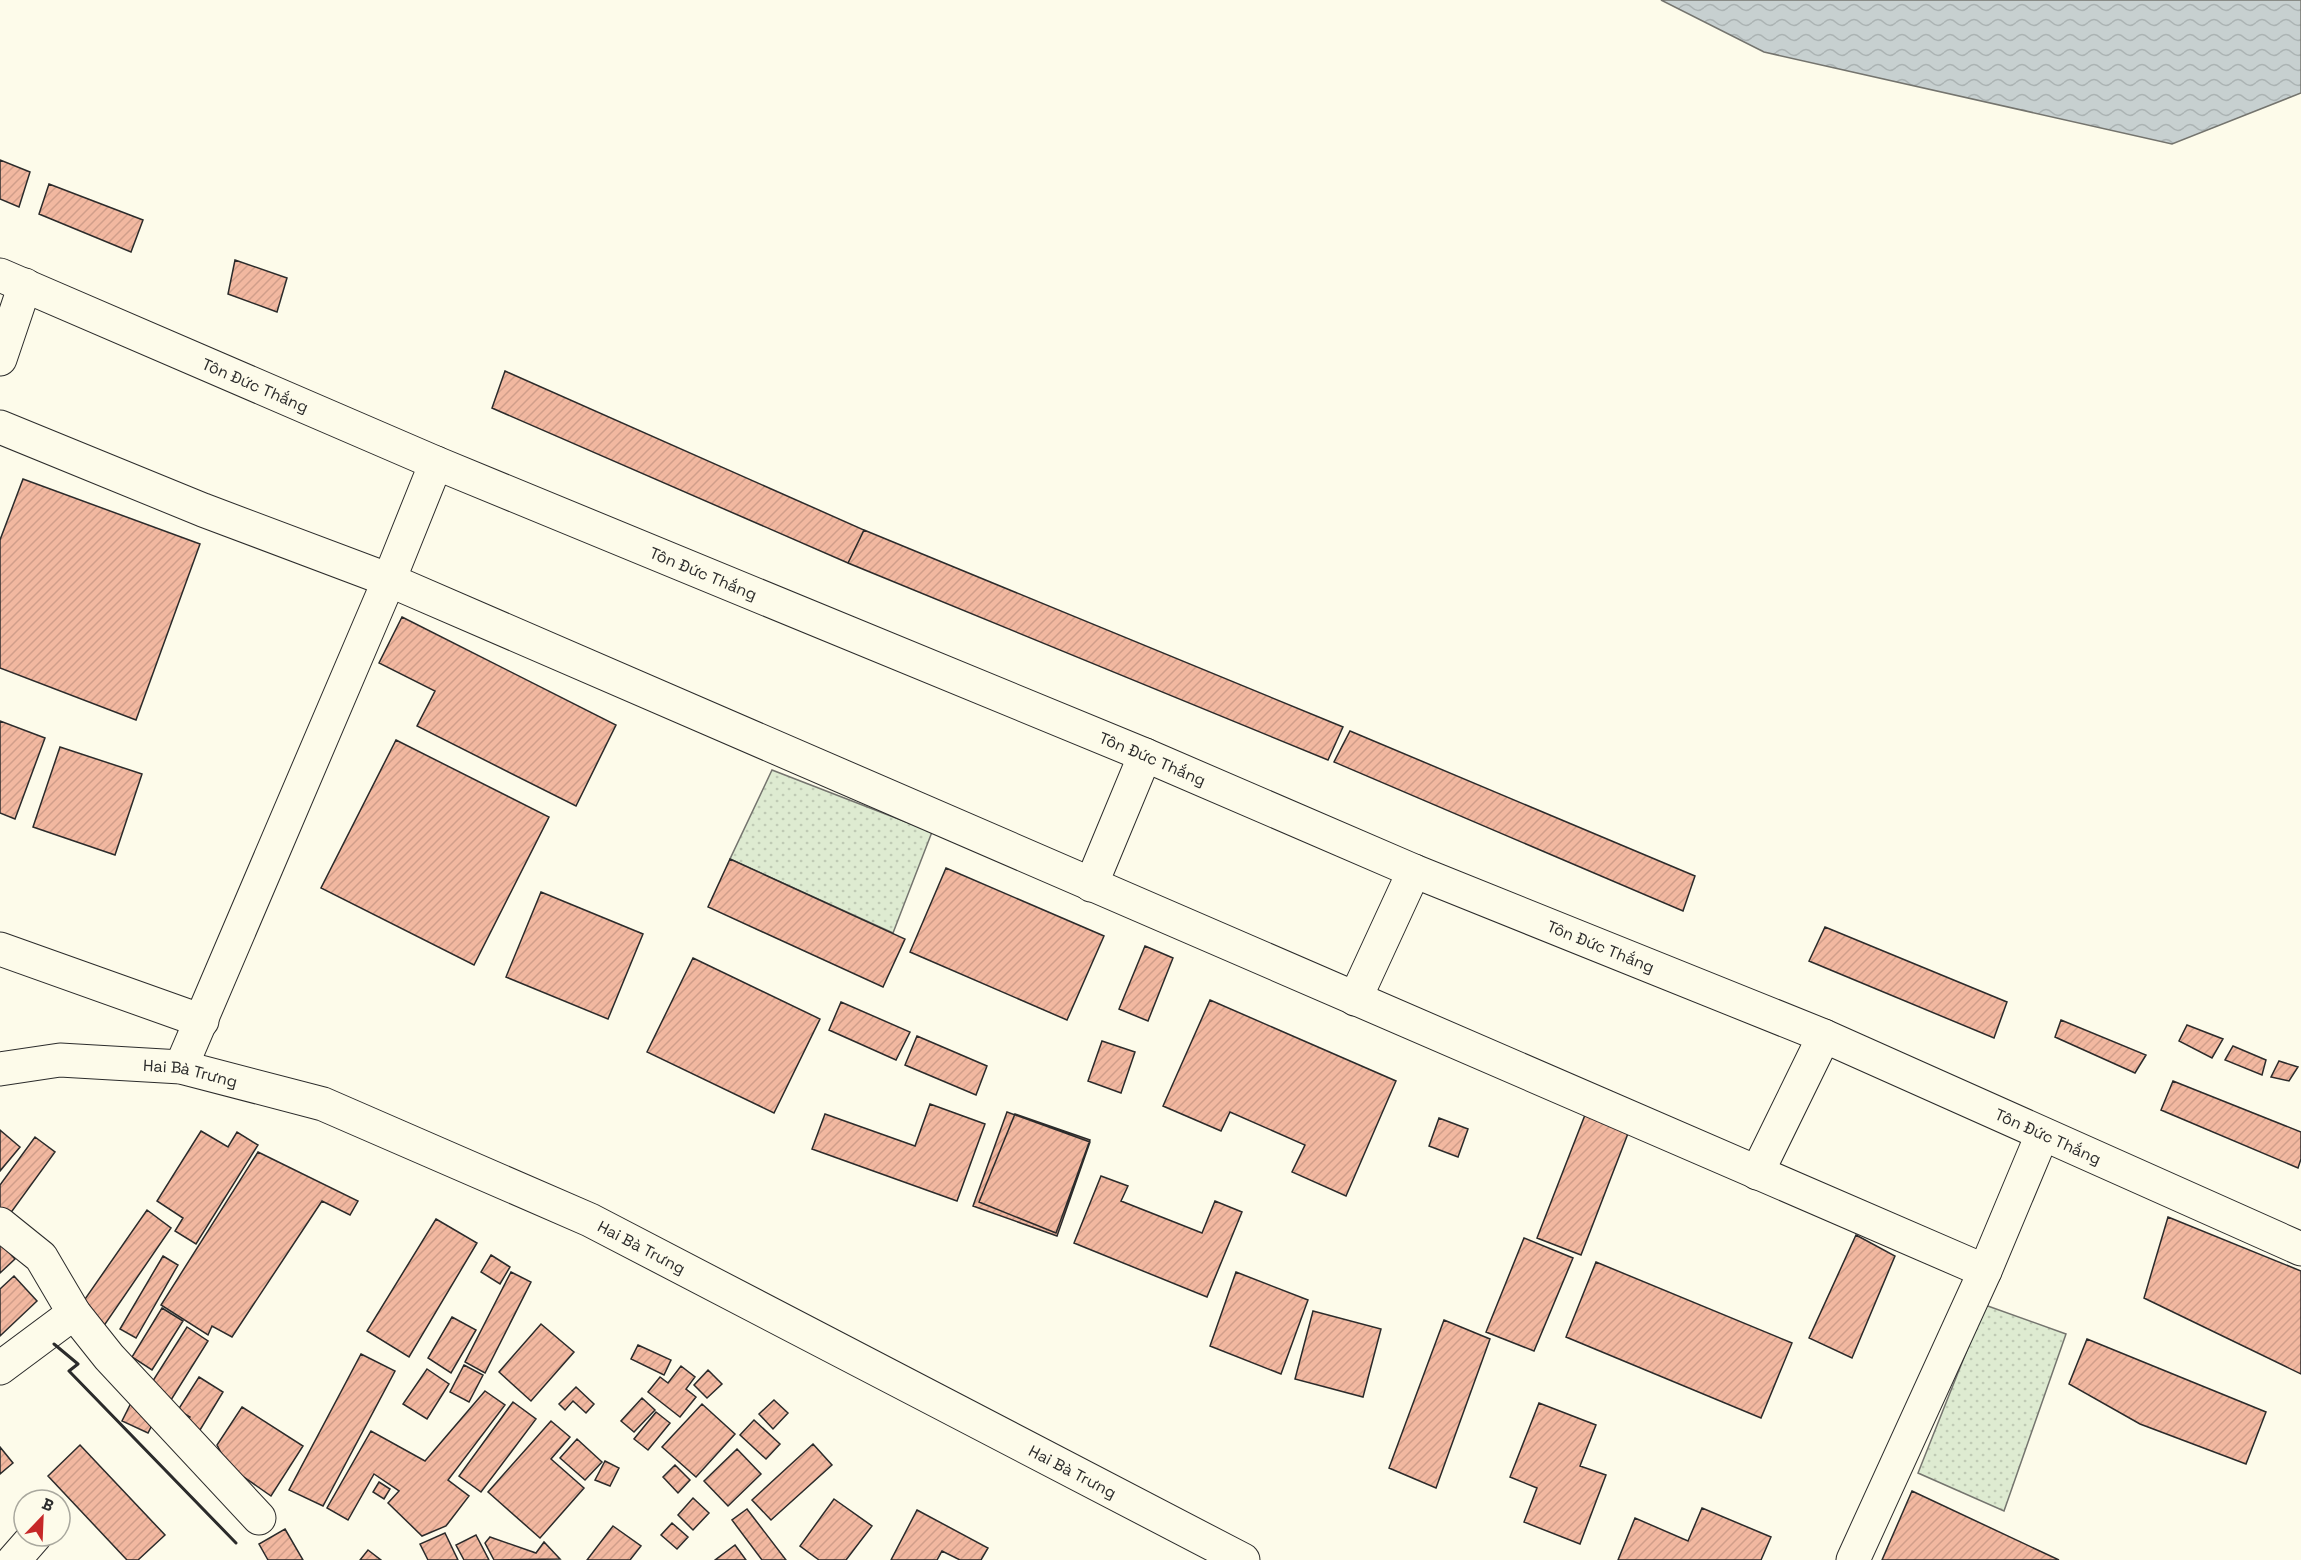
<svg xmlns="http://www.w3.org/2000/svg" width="2301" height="1560" font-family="'Space Grotesk',sans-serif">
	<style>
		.grass { fill: url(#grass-dots); stroke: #74746e; stroke-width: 1.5 }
		.water { fill: url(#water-waves); stroke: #74746e; stroke-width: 1.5 }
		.building { fill: url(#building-hatch); stroke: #2b2b2b; stroke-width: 1.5 }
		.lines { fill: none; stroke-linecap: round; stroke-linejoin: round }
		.street-casing { stroke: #2b2b2b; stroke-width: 35 }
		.secondary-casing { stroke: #2b2b2b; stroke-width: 35 }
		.street { stroke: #fdfbea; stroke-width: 33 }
		.secondary { stroke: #fdfbea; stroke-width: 33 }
		.wall { stroke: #2b2b2b; stroke-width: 3 }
		.labels { text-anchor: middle; stroke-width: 4.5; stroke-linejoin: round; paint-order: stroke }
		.street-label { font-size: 16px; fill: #2b2b2b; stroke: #fdfbea }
	</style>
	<defs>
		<pattern id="grass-dots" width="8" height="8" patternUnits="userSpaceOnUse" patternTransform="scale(1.5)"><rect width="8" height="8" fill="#deebd1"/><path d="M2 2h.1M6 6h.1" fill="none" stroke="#bfcab4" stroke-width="1.8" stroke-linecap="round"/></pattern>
		<pattern id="water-waves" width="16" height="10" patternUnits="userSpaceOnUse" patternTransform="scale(1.5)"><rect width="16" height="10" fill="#c7d0d0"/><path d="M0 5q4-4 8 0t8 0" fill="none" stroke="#abb3b3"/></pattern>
		<pattern id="building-hatch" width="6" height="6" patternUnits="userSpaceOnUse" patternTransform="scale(1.5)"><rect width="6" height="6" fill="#f2b8a0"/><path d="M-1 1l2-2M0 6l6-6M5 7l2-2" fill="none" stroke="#d09e8a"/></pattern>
	</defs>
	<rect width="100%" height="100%" fill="#fdfbea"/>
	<path class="grass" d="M772 770 932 832 893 933 730 859Z
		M1985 1305 2066 1334 2004 1511 1918 1473Z"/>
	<path class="water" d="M1661 0H2301V93L2172 144 1764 52Z"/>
	<path class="building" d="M0 160 30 172 19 207 0 199Z
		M49 184 143 220 131 252 39 214Z
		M235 260 287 278 277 312 228 294Z
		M505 371 864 530 848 563 492 408Z
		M23 479 200 544 136 720 0 668V540Z
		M864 530 1343 727 1328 760 848 563Z
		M402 617 616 725 576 806 417 726 435 691 379 663Z
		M0 721 45 738 15 819 0 813Z
		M1350 731 1695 876 1683 911 1334 762Z
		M396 740 549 817 474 965 321 888Z
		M60 747 142 774 115 855 33 827Z
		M730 859 905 939 883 987 708 907Z
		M946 868 1104 936 1067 1020 910 952Z
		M541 892 643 934 608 1019 506 977Z
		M1825 927 2007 1002 1994 1038 1809 961Z
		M1145 946 1173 958 1148 1021 1119 1009Z
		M693 958 820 1019 774 1113 647 1052Z
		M1210 1000 1396 1081 1346 1196 1292 1172 1305 1145 1230 1112 1221 1131 1163 1106Z
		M841 1002 910 1032 896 1060 829 1030Z
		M2061 1020 2146 1055 2135 1073 2055 1037Z
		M2187 1025 2223 1039 2212 1058 2179 1041Z
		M917 1036 987 1066 976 1095 905 1065Z
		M1102 1041 1135 1052 1121 1093 1088 1081Z
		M2233 1046 2266 1060 2262 1075 2225 1060Z
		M2279 1061 2298 1067 2289 1081 2271 1077Z
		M2173 1081 2301 1132V1159L2298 1168 2161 1110Z
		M930 1104 985 1124 957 1201 812 1149 825 1114 915 1146Z
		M1007 1112 1090 1142 1057 1236 973 1206Z
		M1015 1114 1090 1140 1056 1233 979 1202Z
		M1585 1115 1629 1131 1581 1255 1537 1238Z
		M1439 1118 1468 1129 1458 1157 1429 1146Z
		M0 1130 20 1147 0 1171Z
		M201 1131 228 1147 237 1132 258 1145 196 1244 175 1231 183 1218 157 1201Z
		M35 1137 55 1152 7 1218 0 1213V1185Z
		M258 1152 358 1201 350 1215 322 1201 232 1337 212 1326 208 1335 161 1305Z
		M1101 1176 1128 1186 1121 1201 1202 1233 1215 1201 1242 1212 1207 1297 1074 1243Z
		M147 1210 171 1228 101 1330 76 1312Z
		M2168 1217 2301 1271V1374L2144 1298Z
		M436 1219 477 1243 409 1357 367 1331Z
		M1856 1235 1895 1256 1852 1358 1809 1338Z
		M1524 1238 1573 1258 1534 1351 1486 1332Z
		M0 1243 15 1259 0 1273Z
		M491 1255 510 1267 500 1284 481 1272Z
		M163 1256 178 1265 136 1338 120 1329Z
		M1596 1262 1792 1343 1761 1418 1566 1337Z
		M511 1272 531 1282 485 1373 465 1362Z
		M1236 1272 1308 1300 1281 1374 1210 1346Z
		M14 1276 37 1301 0 1336V1289Z
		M162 1308 183 1321 152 1370 132 1357Z
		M1313 1311 1381 1329 1363 1397 1295 1379Z
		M452 1317 476 1330 451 1373 428 1358Z
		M1444 1320 1490 1339 1436 1488 1389 1468Z
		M541 1324 574 1352 531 1401 499 1372Z
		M187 1327 208 1341 171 1400 149 1387Z
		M2087 1339 2266 1412 2246 1464 2140 1424 2069 1384Z
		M638 1345 671 1360 664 1375 631 1359Z
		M361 1354 395 1371 323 1506 289 1490Z
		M464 1365 483 1375 469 1402 450 1392Z
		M681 1366 695 1377 686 1389 696 1397 680 1417 648 1392 660 1377 668 1383Z
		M427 1369 449 1384 427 1419 403 1404Z
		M708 1370 722 1384 707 1398 694 1385Z
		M199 1377 223 1392 194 1440 181 1431 190 1417 178 1410Z
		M576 1387 594 1404 586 1413 573 1401 565 1410 559 1404Z
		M485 1391 505 1405 448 1480 469 1496 446 1526 422 1536 388 1503 399 1491 374 1474 348 1520 327 1508 371 1431 425 1461Z
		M642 1398 655 1410 634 1432 621 1421Z
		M774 1400 788 1413 773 1429 759 1414Z
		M132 1401 158 1413 148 1433 122 1421Z
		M513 1402 536 1419 481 1492 459 1476Z
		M1539 1403 1596 1425 1580 1466 1606 1475 1580 1544 1524 1522 1537 1488 1510 1477Z
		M702 1404 735 1434 696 1477 662 1447Z
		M242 1407 303 1446 271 1496 228 1466 217 1445Z
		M656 1412 670 1423 648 1450 634 1439Z
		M754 1420 780 1444 766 1459 740 1435Z
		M551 1421 570 1437 551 1459 584 1488 540 1538 488 1492Z
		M577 1439 602 1462 585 1480 560 1458Z
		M813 1444 832 1465 771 1520 752 1500Z
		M80 1445 165 1535 138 1560H127L48 1476Z
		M0 1447 13 1463 0 1474Z
		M737 1449 761 1474 728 1506 704 1481Z
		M605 1461 619 1468 610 1486 595 1480Z
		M675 1465 690 1480 678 1493 663 1477Z
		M379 1482 390 1489 384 1499 373 1492Z
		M1912 1491 2059 1560H1882Z
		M693 1498 709 1513 693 1530 678 1515Z
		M834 1499 872 1526 846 1560H819L800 1546Z
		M1702 1508 1771 1537 1761 1560H1618L1635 1518 1688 1541Z
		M747 1509 786 1560H762L732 1520Z
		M917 1510 988 1548 981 1560H960L942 1551 937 1560H891Z
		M672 1523 688 1537 677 1549 661 1535Z
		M613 1526 641 1546 630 1560H587Z
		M285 1529 303 1560H268L259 1544Z
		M445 1533 458 1560H428L420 1544Z
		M476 1535 489 1560H464L456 1545Z
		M490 1537 536 1553 544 1542 560 1559 494 1560 485 1543Z
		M735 1545 746 1560H715Z
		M368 1550 381 1560H360Z"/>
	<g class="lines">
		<defs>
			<g id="street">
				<path id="s1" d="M0 275 436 463 1145 755 1414 871 1824 1036 2301 1249"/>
				<path d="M0 359 25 285"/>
				<path d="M0 427 203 510 389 580 1985 1271"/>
				<path d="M1091 885 1145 755"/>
				<path d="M0 949 202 1021"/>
				<path d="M1355 999 1414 871"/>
				<path d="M181 1067 389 580 436 463"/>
				<path d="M1757 1173 1824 1036"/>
				<path d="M0 1224 41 1257 74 1313 109 1357 259 1518"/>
				<path d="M0 1368 74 1313"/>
				<path d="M14 1560 35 1536"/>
				<path d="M1853 1560 1985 1271 2042 1135"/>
			</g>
			<g id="secondary">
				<path id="s2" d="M0 1069 60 1060 181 1067 323 1104 590 1220 1243 1560"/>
			</g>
		</defs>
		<use href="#street" class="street-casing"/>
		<use href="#secondary" class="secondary-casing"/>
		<use href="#street" class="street"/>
		<use href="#secondary" class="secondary"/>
		<path class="wall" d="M54 1344 78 1364 69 1371 236 1543"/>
	</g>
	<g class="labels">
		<g class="street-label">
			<text dy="6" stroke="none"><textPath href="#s1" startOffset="278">Tôn Đức Thắng</textPath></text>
			<text dy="6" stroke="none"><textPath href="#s1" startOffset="764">Tôn Đức Thắng</textPath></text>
			<text dy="6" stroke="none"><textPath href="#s1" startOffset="1250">Tôn Đức Thắng</textPath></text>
			<text dy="6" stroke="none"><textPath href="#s1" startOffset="1736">Tôn Đức Thắng</textPath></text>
			<text dy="6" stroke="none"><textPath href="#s2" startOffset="192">Hai Bà Trưng</textPath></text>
			<text dy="6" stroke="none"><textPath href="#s1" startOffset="2222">Tôn Đức Thắng</textPath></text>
			<text dy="6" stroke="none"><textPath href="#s2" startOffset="678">Hai Bà Trưng</textPath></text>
			<text dy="6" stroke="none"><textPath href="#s2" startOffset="1164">Hai Bà Trưng</textPath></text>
		</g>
	</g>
	<g transform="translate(42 1518) rotate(23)"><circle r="28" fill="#fdfbea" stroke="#a9a89e" stroke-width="1.5"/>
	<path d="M0-4.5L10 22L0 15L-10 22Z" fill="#c62828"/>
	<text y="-9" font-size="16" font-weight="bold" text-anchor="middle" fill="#2b2b2b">B</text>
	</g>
</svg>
